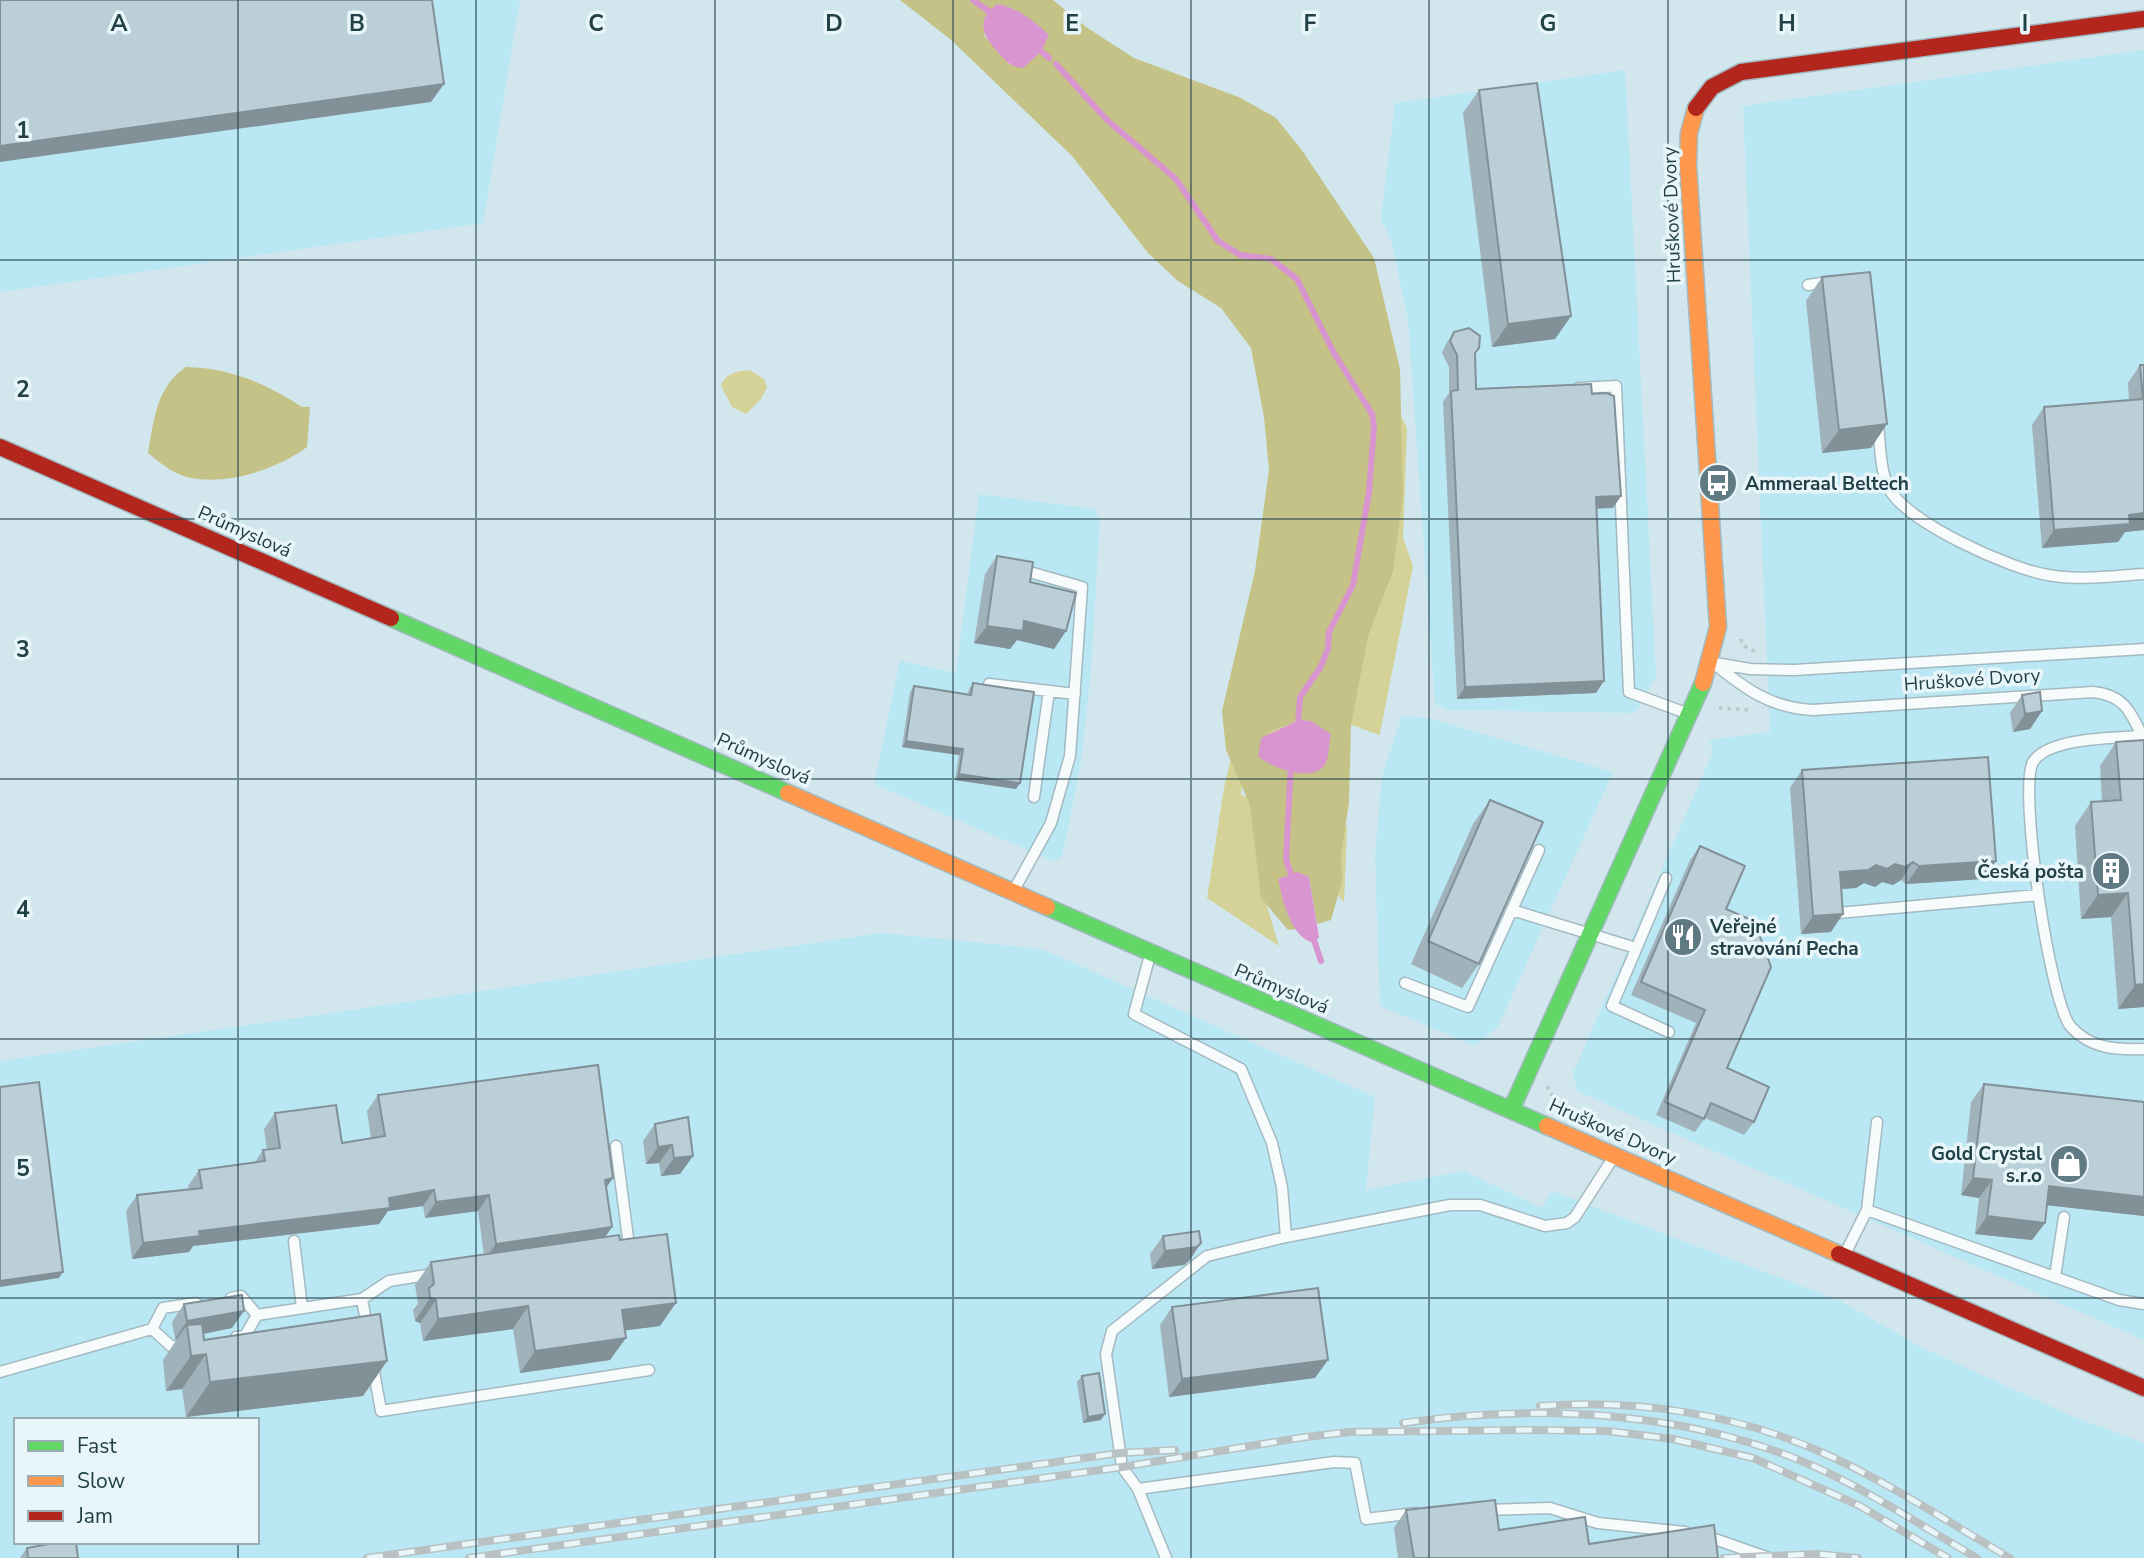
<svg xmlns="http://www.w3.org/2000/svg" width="2144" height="1558" font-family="'Nunito Sans',sans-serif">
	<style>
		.built { fill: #bae7f4; fill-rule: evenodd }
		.green { fill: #d5d297 }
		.forest { fill: #c4c286; fill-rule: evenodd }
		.water { fill: #d995d0 }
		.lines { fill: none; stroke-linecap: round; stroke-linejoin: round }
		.stream { stroke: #d995d0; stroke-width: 6 }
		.lane-casing { stroke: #a2bac0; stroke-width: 13 }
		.fast-casing { stroke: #a2bac0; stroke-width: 19 }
		.slow-casing { stroke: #a2bac0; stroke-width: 19 }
		.jam-casing { stroke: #a2bac0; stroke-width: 19 }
		.path { stroke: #bbc6ca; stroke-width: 3.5; stroke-dasharray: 3.5 5; stroke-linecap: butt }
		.lane { stroke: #f8fbfc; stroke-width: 10 }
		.fast { stroke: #63d668; stroke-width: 16 }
		.slow { stroke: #ff974d; stroke-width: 16 }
		.jam { stroke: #b3261e; stroke-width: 16 }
		.rail-casing { stroke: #b9c1c2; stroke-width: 8 }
		.rail { stroke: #e8f5f9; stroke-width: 5; stroke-dasharray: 16; stroke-linecap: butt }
		.wall { fill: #a0b2ba }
		.shaded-wall { fill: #829197 }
		.building { fill: #bacfd8; stroke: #829197; stroke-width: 2 }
		.grid { fill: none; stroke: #224048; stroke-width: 2; stroke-opacity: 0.55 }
		.labels { text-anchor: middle; stroke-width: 7; stroke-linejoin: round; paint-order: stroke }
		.street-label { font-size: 19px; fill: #224048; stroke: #e8f5f9 }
		.poi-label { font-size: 19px; font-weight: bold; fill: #224048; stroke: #e8f5f9; text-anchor: start }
		.grid-label { font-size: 23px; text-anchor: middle; font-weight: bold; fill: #224048; stroke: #e8f5f9; stroke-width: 7; stroke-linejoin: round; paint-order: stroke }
	</style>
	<rect width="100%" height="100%" fill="#d1e7ed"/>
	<path class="built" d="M0 0H520L483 223 0 292Z
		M2144 50V1340L1577 1091 1573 1073 1713 752 1709 740 1770 732 1743 106Z
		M1625 70 1656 676 1635 713 1447 710 1435 704 1408 319 1391 240 1381 219 1395 103Z
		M979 494 1094 509 1100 519 1091 670 1081 763 1062 857 1053 861 874 784 900 661 956 673Z
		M1402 716 1428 718 1613 772 1498 1027 1475 1046 1380 1006 1375 855 1382 776Z
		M882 933 1042 949 1375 1097 1366 1190 1464 1171 1542 1208 1552 1191 1841 1301 1919 1346 2074 1417 2144 1443V1558H0V1061ZM16 1420H257V1542H16Z"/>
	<path class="green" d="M750 370 764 379 767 387 761 399 746 414 732 407 721 386C725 373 738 371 750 370Z
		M1395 404 1407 428 1403 538 1413 566 1380 733 1379 735 1309 709 1243 774 1241 795 1347 827 1344 902 1313 867 1264 896 1279 946 1207 898 1224 788 1240 719Z"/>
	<path class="forest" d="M900 0H1053L1086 27 1134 58 1241 98 1276 118 1301 149 1374 258 1400 369 1403 497 1393 571 1368 636 1351 725 1349 802 1341 856 1342 881 1331 920 1317 924 1309 877 1287 912 1297 929 1288 930 1261 898 1250 805 1226 750 1222 711 1255 571 1269 470 1264 417 1251 348 1221 308 1178 281 1148 253 1072 156 950 39ZM1010 7V65L984 35ZM1299 720 1290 770 1262 760 1269 732Z
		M186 367C230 368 265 383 302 407H310L307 447C277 469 229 485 191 478 175 475 160 463 148 453 154 420 156 387 186 367Z"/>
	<path class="water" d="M997 4C1018 8 1033 20 1049 35L1041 52 1023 68C1009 67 1004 59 996 50 981 33 977 19 997 4Z
		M1299 720 1311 721 1331 734C1329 743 1329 755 1326 763 1315 784 1270 768 1258 756L1261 738Z
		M1298 872 1309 877 1319 937 1314 943C1290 937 1283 900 1278 879Z"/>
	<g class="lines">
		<path class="stream" d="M973 0 994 15
			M1036 47 1049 58
			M1056 64 1107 120 1176 179 1218 241 1240 255 1271 259 1297 279 1334 353 1372 414 1374 426 1369 492 1353 585 1329 632 1328 649 1320 668 1300 697 1298 725
			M1291 763 1286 859 1293 880
			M1313 937 1321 961"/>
		<defs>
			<path id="lane" d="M1808 285 1828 282
				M1579 388 1616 386 1629 692 1686 713
				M1878 423C1880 443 1880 468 1888 487 1905 522 2010 569 2048 575 2080 581 2112 576 2144 574
				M1712 662C1744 688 1770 708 1813 710L2093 692C2123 695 2130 710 2142 736
				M1715 663 1750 669 1794 670 2144 649
				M989 684 1075 694
				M2144 736C2117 738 2049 737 2033 762 2018 788 2050 1004 2071 1027 2091 1049 2117 1050 2144 1049
				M1034 797 1049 691
				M1666 878 1612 1006 1669 1032
				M1014 890 1051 823 1070 756 1082 587 1019 569
				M1512 910 1636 948
				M1838 913 2038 895
				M1150 955 1134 1014 1241 1069 1272 1143 1282 1187 1286 1237
				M1405 983 1468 1007 1539 850
				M616 1146 629 1246H624
				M1867 1210 1877 1122
				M294 1241 302 1308
				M1845 1254 1867 1210 2119 1300 2144 1304
				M2055 1277 2064 1217
				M231 1298 241 1296 257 1315
				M362 1299 367 1327
				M152 1329 172 1347 183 1345
				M236 1337 245 1336 257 1315 362 1299 389 1281 433 1274
				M373 1366 381 1411 649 1370
				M0 1372 152 1329 163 1308 196 1303
				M1138 1489 1334 1462 1355 1463 1366 1519 1415 1513
				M1486 1510 1550 1508 1598 1523 1685 1532
				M1706 1536 1769 1558
				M1166 1558 1138 1489 1122 1467 1106 1354 1112 1331 1207 1256 1286 1237 1450 1205H1480L1545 1226 1567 1223 1575 1217 1613 1158"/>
			<path id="fast" d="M391 618 788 793
				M1047 907 1547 1126
				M1512 1108 1703 683"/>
			<path id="slow" d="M1696 108 1689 133 1688 165 1718 627 1703 683
				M788 793 1047 907
				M1547 1126 1839 1254"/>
			<path id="jam" d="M1696 108 1712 87 1741 72 2144 19
				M0 447 391 618
				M1839 1254 2144 1388"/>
		</defs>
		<use href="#lane" class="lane-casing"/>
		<use href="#fast" class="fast-casing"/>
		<use href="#slow" class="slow-casing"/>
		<use href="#jam" class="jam-casing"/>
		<path class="path" d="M1741 639 1742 645 1758 653
			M1719 708 1750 710V707
			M1547 1086 1557 1104"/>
		<use href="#lane" class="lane"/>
		<use href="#fast" class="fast"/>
		<use href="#slow" class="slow"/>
		<use href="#jam" class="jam"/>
		<defs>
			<path id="rail" d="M1540 1406C1639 1399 1739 1414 1830 1456 1892 1485 1950 1523 2010 1558
				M1403 1423C1540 1403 1692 1411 1820 1469 1874 1494 1925 1528 1977 1558
				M367 1558 1120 1453 1175 1450
				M469 1558 1122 1467 1305 1437 1350 1432 1530 1430 1607 1431 1673 1439 1753 1458 1860 1506 1948 1558
				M1724 1558 1817 1554 1858 1558"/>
		</defs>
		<use href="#rail" class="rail-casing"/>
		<use href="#rail" class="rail"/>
	</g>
	<path class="wall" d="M1479 90 1571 316 1555 339 1492 347 1463 113Z
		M1822 277 1871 448 1822 453 1806 301Z
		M1454 332 1479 348 1475 354 1476 389 1592 394 1613 508H1597L1596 693 1457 699 1443 402 1449 393V367L1442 353 1446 344Z
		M2140 365H2144V530L2125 532 2118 542 2042 548 2032 425 2044 407 2129 400 2128 383Z
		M997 556 1030 582 1066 631 1054 649 1017 640 1010 649 974 643 985 574Z
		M973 683 1016 789 955 780 959 755 902 747 910 692 914 686 968 694 969 689Z
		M2022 695 2042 711 2030 729 2013 732 2010 713Z
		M2144 740V1007L2118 1009 2111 917 2081 919 2075 826 2091 802 2102 801 2100 766 2116 742Z
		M1802 770 1983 879 1906 884 1901 880 1893 885 1882 882 1875 887 1864 883 1856 888 1841 889 1831 932 1801 934 1790 788Z
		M1490 800 1479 964 1462 988 1411 964 1473 824Z
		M1700 846 1726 909 1759 934 1727 1068 1754 1122 1744 1135 1705 1118 1695 1132 1656 1115 1696 1023 1631 995 1690 860Z
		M1984 1084 2144 1102V1216L2047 1205 2045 1223 2032 1240 1975 1234 1979 1198 1961 1195 1971 1102Z
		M378 1095 606 1188 612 1227 605 1237 620 1240 660 1326 625 1330 610 1360 520 1373 513 1329 423 1341 420 1323 415 1321 413 1310 418 1304 415 1285 431 1262 484 1255 478 1211 425 1218 423 1206 388 1211 379 1224 193 1246 189 1252 132 1259 126 1211 137 1195 189 1189 188 1186 199 1170 255 1162 263 1150H267L264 1129 275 1113 342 1143 371 1138 367 1111Z
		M655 1124 693 1156 680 1174 661 1176 659 1163 646 1164 643 1141Z
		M1163 1236 1189 1261 1184 1265 1152 1269 1150 1254Z
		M184 1304 232 1328 203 1334 204 1340 387 1361 363 1396 186 1417 182 1389 166 1391 163 1360 177 1339H175L172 1322Z
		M1172 1307 1315 1378 1169 1397 1160 1325Z
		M1082 1376 1101 1420 1083 1423 1077 1382Z
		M1406 1510 1499 1530 1589 1544 1718 1558H1398L1394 1528Z
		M27 1548 78 1558H20Z"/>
	<path class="shaded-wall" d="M444 84 431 102 0 162V146Z
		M1571 316 1555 339 1492 347 1508 324Z
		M1887 424 1871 448 1822 453 1839 430Z
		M1621 496 1613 508 1588 509 1596 497Z
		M2144 513V530L2125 532 2118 542 2042 548 2054 530 2129 515Z
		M1024 621 1066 631 1054 649 1017 640 1010 649 974 643 987 626Z
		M1604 681 1596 693 1457 699 1465 687Z
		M2042 711 2030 729 2013 732 2025 714Z
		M906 741 963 749 959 755 902 747Z
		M959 774 1020 783 1016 789 955 780Z
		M1996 861 1983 879 1906 884 1919 866Z
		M1913 862 1901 880 1893 885 1882 882 1875 887 1864 883 1856 888 1828 890 1840 872 1876 865Z
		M2128 893 2111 917 2081 919 2098 895Z
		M1843 914 1831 932 1801 934 1813 916Z
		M2144 984V1007L2118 1009 2135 985Z
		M672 1145 659 1163 646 1164 658 1147Z
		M693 1156 680 1174 661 1176 674 1158Z
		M613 1178 602 1194 605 1180Z
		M1973 1178 1992 1180 1979 1198 1961 1195Z
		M2049 1186 2144 1197V1216L2036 1204Z
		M434 1190 423 1206 388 1211 379 1224 193 1246 189 1252 132 1259 143 1243 199 1231Z
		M489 1195 478 1211 425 1218 436 1202Z
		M1987 1216 2045 1223 2032 1240 1975 1234Z
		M612 1227 601 1243 485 1259 496 1244Z
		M1201 1243 1189 1261 1184 1265 1152 1269 1165 1251Z
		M63 1272 59 1278 0 1287V1281Z
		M430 1298 436 1300 420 1323 415 1321Z
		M676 1303 660 1326 606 1333 622 1310Z
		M528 1306 513 1329 423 1341 438 1319Z
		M244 1311 232 1328 188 1337 187 1325 177 1339H175L187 1321Z
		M626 1338 610 1360 520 1373 535 1351Z
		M206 1354 182 1389 166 1391 191 1356Z
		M1328 1360 1315 1378 1169 1397 1182 1379Z
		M387 1361 363 1396 186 1417 210 1382Z
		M1105 1414 1101 1420 1083 1423 1088 1417Z"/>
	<path class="building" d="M0 0H432L444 84 0 146Z
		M1537 83 1571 316 1508 324 1479 90Z
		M1870 272 1887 424 1839 430 1822 277Z
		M1469 328 1480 336 1479 348 1475 353 1476 389 1591 384 1592 394 1606 393 1614 396 1621 496 1596 497 1604 681 1465 687 1451 391 1458 390 1457 355 1450 341 1454 332Z
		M2140 365H2144V513L2129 515 2130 524 2054 530 2044 407 2143 399Z
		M997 556 1033 562 1030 582 1076 593 1066 631 1024 621 1023 631 987 626Z
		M973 683 1034 692 1020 783 959 774 963 749 906 741 914 686 971 695Z
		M2040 692 2042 711 2025 714 2022 695Z
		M2144 740V984L2135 985 2128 893 2098 895 2091 802 2121 800 2116 742Z
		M1988 757 1996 861 1919 866 1913 862 1905 867 1895 864 1887 869 1876 865 1868 870 1840 872 1843 914 1813 916 1802 770Z
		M1490 800 1543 822 1479 964 1428 941Z
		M1700 846 1745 866 1726 909 1763 925 1759 934 1771 967 1727 1068 1769 1087 1754 1122 1711 1103 1704 1119 1665 1102 1705 1010 1641 982Z
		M598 1065 613 1178 605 1180 612 1227 496 1244 489 1195 436 1202 434 1190 389 1198 390 1208 199 1231 200 1236 143 1243 137 1195 202 1188 199 1170 265 1161 263 1150 280 1148 275 1113 336 1105 342 1143 385 1136 378 1095Z
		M39 1082 63 1272 0 1281V1087Z
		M1984 1084 2144 1102V1197L2049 1186 2045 1223 1987 1216 1992 1180 1973 1178Z
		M688 1117 693 1156 674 1158 672 1145 658 1147 655 1124Z
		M1199 1231 1201 1243 1197 1247 1165 1251 1163 1236Z
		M667 1234 676 1303 622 1310 626 1338 535 1351 528 1306 438 1319 436 1300 430 1298 429 1288 434 1284 431 1262 619 1235 620 1240Z
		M1318 1288 1328 1360 1182 1379 1172 1307Z
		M242 1295 244 1311 187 1321 184 1304Z
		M380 1314 387 1361 210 1382 206 1354 191 1356 187 1325 202 1324 204 1340Z
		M1099 1373 1105 1414 1088 1417 1082 1376Z
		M1495 1500 1499 1530 1585 1517 1589 1544 1714 1525 1718 1558H1414L1406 1510Z
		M60 1542H76L78 1558H28L27 1548Z"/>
	<path class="grid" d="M238 0V1420M476 0V1558M715 0V1558M953 0V1558M1191 0V1558M1429 0V1558M1668 0V1558M1906 0V1558M0 260H2144M0 519H2144M0 779H2144M0 1039H2144M0 1298H2144M238 1542V1558"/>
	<defs>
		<symbol id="bus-disc" viewBox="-11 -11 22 22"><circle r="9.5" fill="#5f7a82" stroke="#e8f5f9"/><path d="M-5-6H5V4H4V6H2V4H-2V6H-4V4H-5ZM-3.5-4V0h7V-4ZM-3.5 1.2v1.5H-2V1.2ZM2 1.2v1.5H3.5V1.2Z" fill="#fff"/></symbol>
		<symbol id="building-disc" viewBox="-11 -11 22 22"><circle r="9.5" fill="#5f7a82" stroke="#e8f5f9"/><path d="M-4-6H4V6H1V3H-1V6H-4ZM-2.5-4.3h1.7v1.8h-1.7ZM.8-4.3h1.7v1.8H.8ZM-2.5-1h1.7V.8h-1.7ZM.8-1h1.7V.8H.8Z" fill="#fff"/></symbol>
		<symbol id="restaurant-disc" viewBox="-11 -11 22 22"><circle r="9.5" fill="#5f7a82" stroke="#e8f5f9"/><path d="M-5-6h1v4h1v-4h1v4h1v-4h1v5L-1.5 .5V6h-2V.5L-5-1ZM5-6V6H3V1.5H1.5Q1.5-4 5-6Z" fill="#fff"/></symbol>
		<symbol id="shop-disc" viewBox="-11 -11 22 22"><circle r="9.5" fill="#5f7a82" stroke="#e8f5f9"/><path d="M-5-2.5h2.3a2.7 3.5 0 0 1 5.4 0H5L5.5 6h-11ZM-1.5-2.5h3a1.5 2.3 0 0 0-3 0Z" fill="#fff"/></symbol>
	</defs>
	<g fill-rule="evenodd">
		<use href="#bus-disc" x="1696" y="461" width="44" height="44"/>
		<use href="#building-disc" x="2089" y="849" width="44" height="44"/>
		<use href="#restaurant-disc" x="1661" y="915" width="44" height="44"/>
		<use href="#shop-disc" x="2047" y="1142" width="44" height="44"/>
	</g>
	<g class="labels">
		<g class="street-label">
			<text transform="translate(1671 215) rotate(-92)" y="7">Hruškové Dvory</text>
			<text transform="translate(245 531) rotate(24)" y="7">Průmyslová</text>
			<text transform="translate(1972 679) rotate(-4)" y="7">Hruškové Dvory</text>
			<text transform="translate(764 758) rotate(24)" y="7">Průmyslová</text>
			<text transform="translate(1282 988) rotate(23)" y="7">Průmyslová</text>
			<text transform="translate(1613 1131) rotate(24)" y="7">Hruškové Dvory</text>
		</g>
		<g class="poi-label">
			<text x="1745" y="490">Ammeraal Beltech</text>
			<text x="2084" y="878" text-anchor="end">Česká pošta</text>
			<text x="1710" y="933">Veřejné<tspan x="1710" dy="22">stravování Pecha</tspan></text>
			<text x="2042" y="1160" text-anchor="end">Gold Crystal<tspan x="2042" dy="22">s.r.o</tspan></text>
		</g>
	</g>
	<g class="grid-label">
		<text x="119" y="31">A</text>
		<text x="357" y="31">B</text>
		<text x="596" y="31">C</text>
		<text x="834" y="31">D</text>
		<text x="1072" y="31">E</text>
		<text x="1310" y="31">F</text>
		<text x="1548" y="31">G</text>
		<text x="1787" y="31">H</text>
		<text x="2025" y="31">I</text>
		<text x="23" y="138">1</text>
		<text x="23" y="397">2</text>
		<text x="23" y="657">3</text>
		<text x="23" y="917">4</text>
		<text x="23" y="1176">5</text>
	</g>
	<rect x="14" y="1418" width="245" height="126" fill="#e8f5f9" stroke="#99adb2" stroke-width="2"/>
	<rect x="28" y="1441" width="35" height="10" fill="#63d668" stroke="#99adb2" stroke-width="2"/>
	<text x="77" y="1453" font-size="21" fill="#224048">Fast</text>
	<rect x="28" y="1476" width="35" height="10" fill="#ff974d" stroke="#99adb2" stroke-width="2"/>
	<text x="77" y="1488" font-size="21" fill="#224048">Slow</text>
	<rect x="28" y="1511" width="35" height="10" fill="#b3261e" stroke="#99adb2" stroke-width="2"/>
	<text x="77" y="1523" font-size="21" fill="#224048">Jam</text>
</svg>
